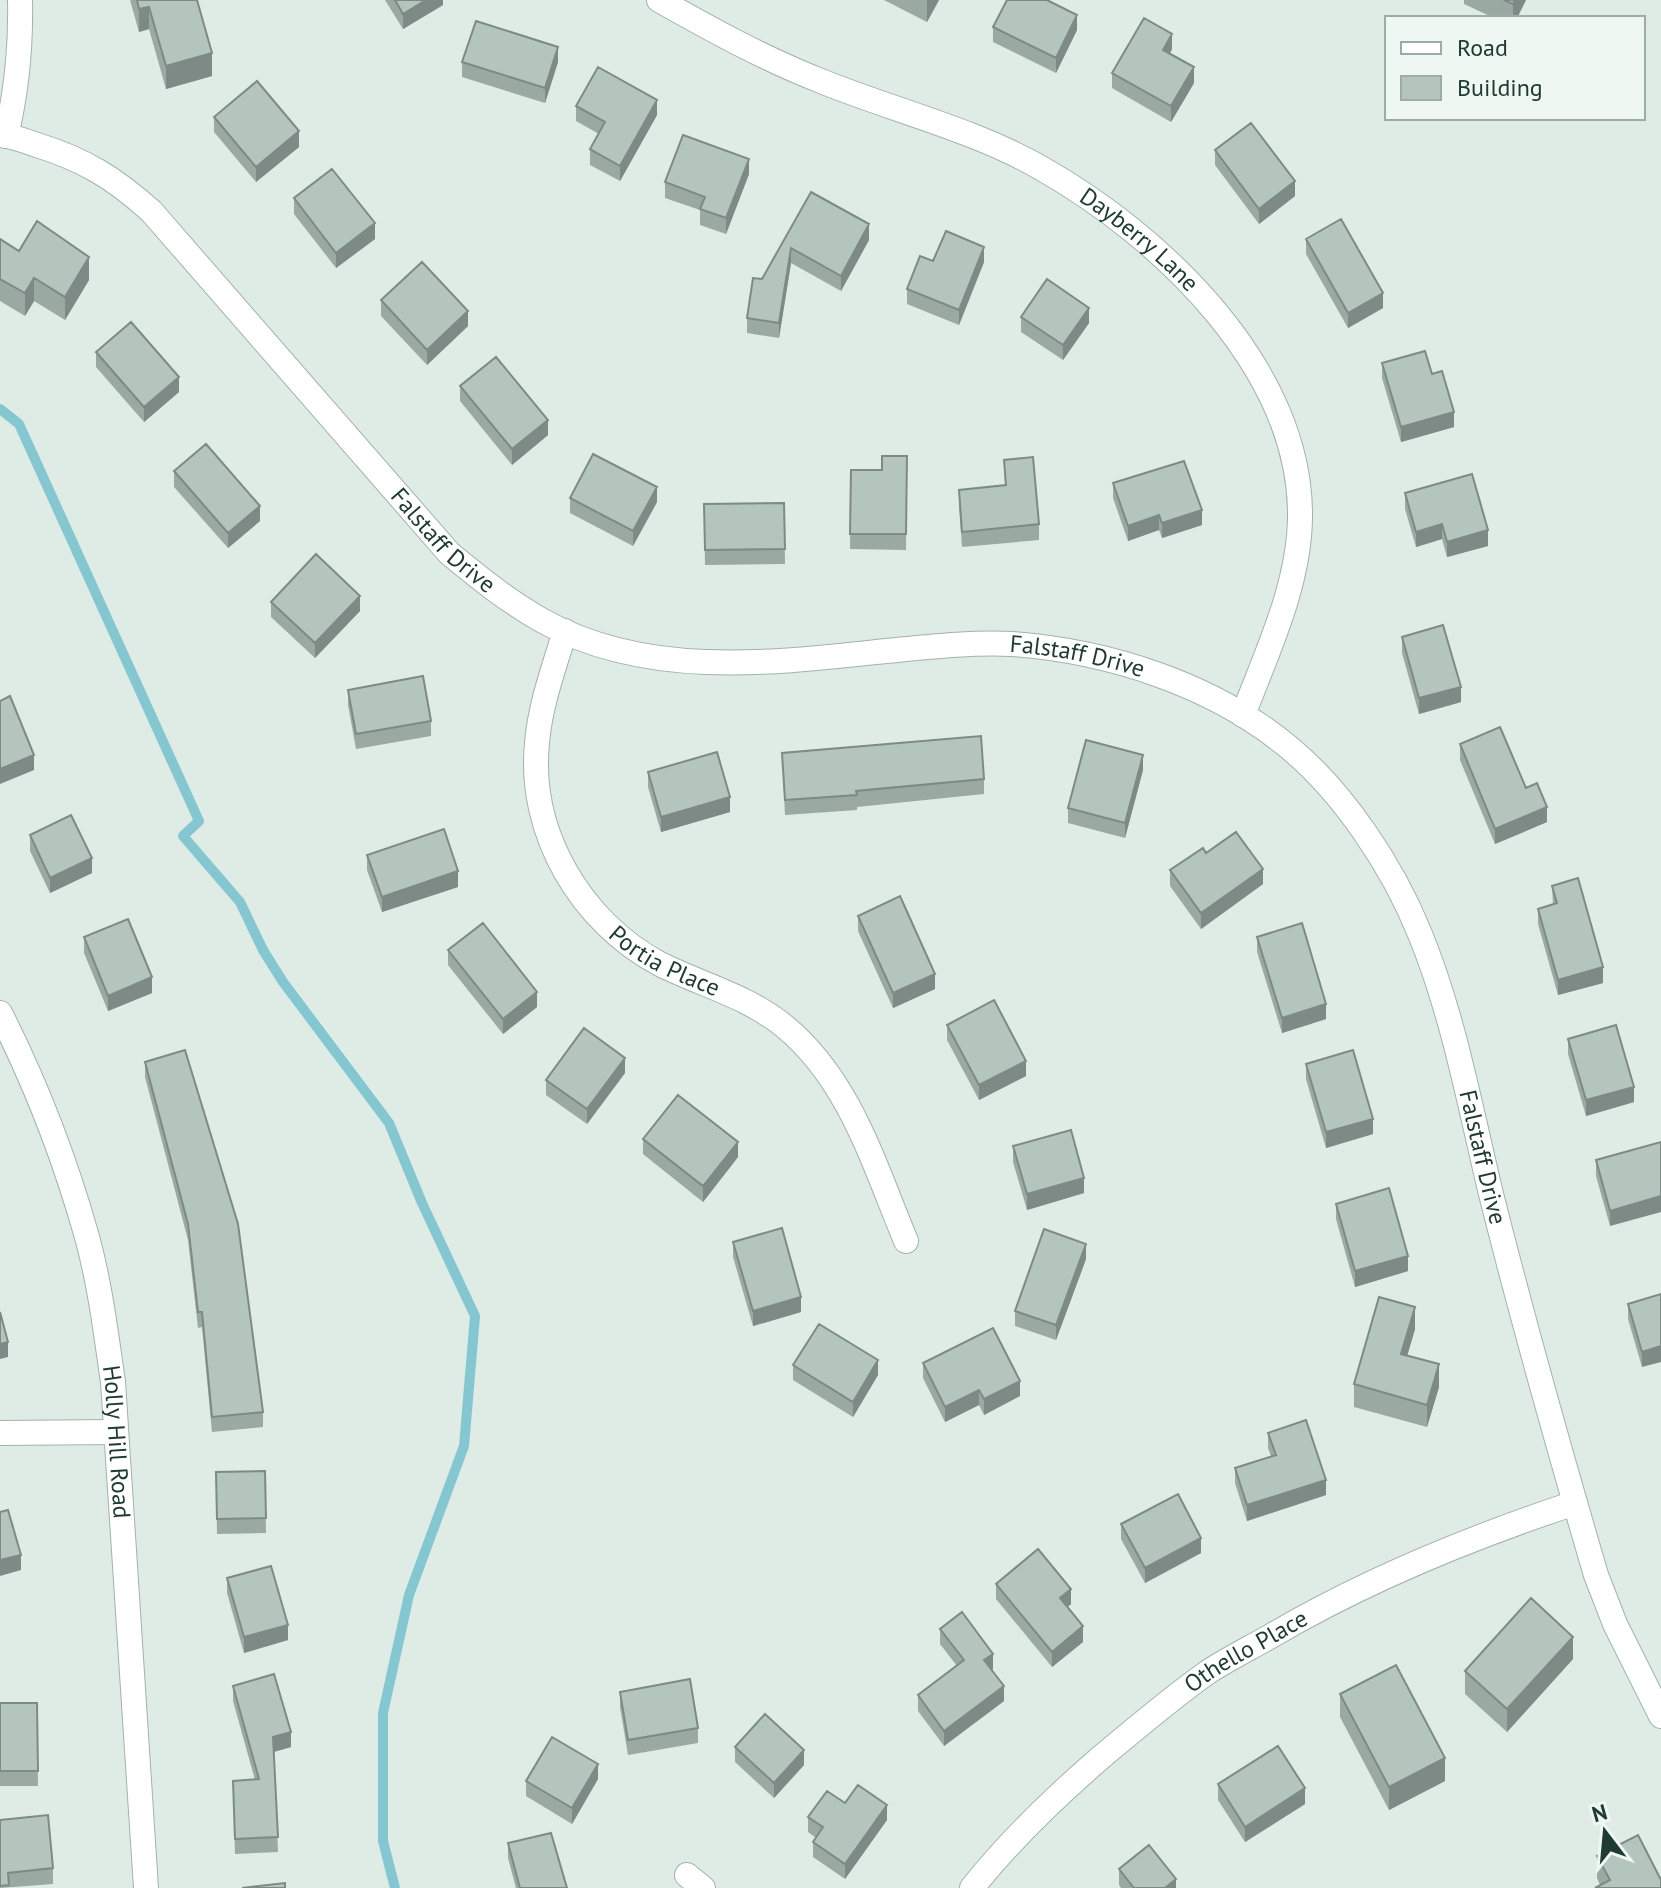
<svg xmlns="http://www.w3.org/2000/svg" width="1661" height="1888" font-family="'PT Sans',sans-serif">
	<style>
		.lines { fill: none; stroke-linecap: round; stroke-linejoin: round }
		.stream { stroke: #85c7d1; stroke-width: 10 }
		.street-casing { stroke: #a2b3ac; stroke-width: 26 }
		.street { stroke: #fff; stroke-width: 24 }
		.wall { fill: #9ba9a3 }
		.shaded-wall { fill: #7e8a85 }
		.building { fill: #b4c5be; stroke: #7e8a85; stroke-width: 2 }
		.labels { text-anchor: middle; stroke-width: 8; stroke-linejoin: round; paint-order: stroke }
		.street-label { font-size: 24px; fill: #203b33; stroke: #eff7f3 }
	</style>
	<rect width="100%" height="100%" fill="#dfebe5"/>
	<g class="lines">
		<path class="stream" d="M0 409 19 424 199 821 183 836 240 902 263 950 283 982 389 1123 422 1203 475 1316 464 1446 409 1595 383 1713V1841L395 1888"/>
		<defs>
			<g id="street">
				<path id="s1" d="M659 0C712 30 765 59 821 81 892 110 975 130 1041 168 1161 236 1302 369 1300 518 1299 586 1267 652 1243 715"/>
				<path id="s2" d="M0 135C13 136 25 141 37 145 85 160 114 178 151 211L449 553C479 578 509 602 543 621 647 679 774 663 886 651 928 647 970 642 1012 644 1108 651 1211 684 1286 745 1343 791 1393 867 1420 934 1454 1017 1470 1107 1491 1194 1523 1321 1559 1449 1596 1575L1615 1624 1661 1716"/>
				<path d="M6 136C17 90 21 46 20 0"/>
				<path id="s3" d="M565 631C554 668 540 705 537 743 528 833 581 922 660 964 702 985 747 996 784 1026 850 1080 874 1165 906 1241"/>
				<path id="s4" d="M0 1013C36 1084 65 1159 87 1237 100 1284 106 1334 113 1382L146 1888"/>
				<path d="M0 1433 116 1432"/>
				<path d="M687 1875 703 1888"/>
				<path id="s5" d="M972 1888C1010 1840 1053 1799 1099 1759 1135 1729 1170 1699 1208 1672 1228 1659 1250 1648 1271 1636 1368 1579 1469 1538 1575 1503"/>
			</g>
		</defs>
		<use href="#street" class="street-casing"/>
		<use href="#street" class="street"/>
	</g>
	<path class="wall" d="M130 0H197L212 76 166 89 149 29 139 32Z
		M385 0H443V5L403 29Z
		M884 0H939L927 22Z
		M1464 0H1526L1517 18H1494L1464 4Z
		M993 27 1077 30 1056 73 993 42Z
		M1172 49 1170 54 1194 83 1171 122 1112 88V73Z
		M462 62H558L545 103 462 77Z
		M576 106 657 115 620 181 590 165V149L599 134 576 121Z
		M214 117 299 147 256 182 214 132Z
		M1215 150 1295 196 1259 224 1215 165Z
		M749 174 726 234 700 225V210L665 198V182Z
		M811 192 869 240 841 291 791 263 779 338 747 333V318L762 279Z
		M294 198 375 239 336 268 294 214Z
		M0 239 19 251 89 280 65 320 34 301 25 316 0 301Z
		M1306 239 1383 308 1348 328 1306 254Z
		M933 261 984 262 959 325 907 304V289Z
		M381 300 468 326 427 365 381 316Z
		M1021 317 1089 323 1063 360 1021 332Z
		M96 352 179 392 144 422 96 367Z
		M1382 363 1454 427 1401 442 1382 378Z
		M460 386 548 435 512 465 460 401Z
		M907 456 906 550 850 549 851 470H882Z
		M1004 460 1039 524V540L962 547 959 505V490L1005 485Z
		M174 471 260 521 228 548 174 487Z
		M1113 483 1202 525 1162 538 1159 530 1128 541 1113 498Z
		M1405 493 1488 546 1447 557 1442 539 1416 547 1405 509Z
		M570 498 657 502 633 546 570 513Z
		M784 503 785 564 705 565 704 504Z
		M271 602 360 611 315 658 271 617Z
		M1402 637 1461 702 1419 714 1402 653Z
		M348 690 431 721V736L356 749 348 705Z
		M1460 744 1526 788 1547 822 1495 844 1460 760Z
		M782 753 984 779V794L857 807V810L785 815Z
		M1143 770 1125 838 1068 823V808Z
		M648 772 730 812 661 832 648 787Z
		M30 835 92 873 50 893 30 851Z
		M1206 853 1263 884 1201 929 1170 886V870Z
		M367 855 458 887 382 912 367 870Z
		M1552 886 1603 983 1558 995 1538 924V909L1553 905Z
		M858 916 935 989 893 1008 858 931Z
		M84 937 152 993 108 1011 84 953Z
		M1257 937 1326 1019 1282 1033 1257 952Z
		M448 950 537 1007 503 1034 448 965Z
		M947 1025 1026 1076 979 1100 947 1040Z
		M1568 1039 1634 1102 1586 1116 1568 1054Z
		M145 1062 263 1412V1427L212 1432 202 1327 198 1328 188 1240 145 1077Z
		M1306 1064 1373 1134 1326 1148 1306 1079Z
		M625 1073 587 1124 546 1095V1080Z
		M643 1139 738 1157 703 1202 643 1154Z
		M1661 1142 1610 1226 1596 1176V1160Z
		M1013 1146 1084 1193 1027 1210 1013 1162Z
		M1336 1204 1408 1271 1355 1287 1336 1219Z
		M733 1242 801 1312 753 1326 733 1257Z
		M1086 1259 1056 1340 1015 1326V1311Z
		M1661 1294 1642 1367 1628 1319V1304Z
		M1415 1329 1407 1356 1439 1387 1427 1427 1354 1407V1384Z
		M923 1363 1020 1396 984 1415 979 1405 945 1422 923 1378Z
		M793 1365 878 1375 853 1417 793 1380Z
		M1268 1433 1326 1495 1247 1521 1235 1483V1468L1271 1456 1268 1448Z
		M265 1471 266 1533 217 1534 216 1472Z
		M1121 1524 1201 1553 1145 1583 1121 1539Z
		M227 1578 288 1640 244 1653 227 1593Z
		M996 1584 1071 1604 1067 1607 1083 1642 1052 1667 996 1599Z
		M940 1629 993 1669 992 1670 1004 1701 944 1746 918 1711V1695L957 1666 940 1644Z
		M1573 1659 1507 1732 1465 1694V1671Z
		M233 1686 291 1747 274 1752 278 1852 235 1854 233 1781 255 1780 233 1701Z
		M620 1692 698 1728V1743L628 1755 620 1707Z
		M1340 1694 1445 1781 1389 1810 1340 1717Z
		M0 1703H37L38 1786H0Z
		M735 1747 804 1765 774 1798 735 1762Z
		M598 1779 572 1824 526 1796V1781Z
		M1218 1784 1305 1804 1245 1842 1218 1800Z
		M845 1803 887 1820 845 1879 813 1857V1842L816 1838 808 1832V1817Z
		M0 1820 53 1868V1884L0 1888Z
		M508 1843 567 1888H516L508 1858Z
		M1597 1856 1661 1880 1600 1885 1597 1878Z
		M1119 1869 1176 1888H1121L1119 1885Z"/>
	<path class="shaded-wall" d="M426 0H443V5L403 29V14Z
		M927 0H939L927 22Z
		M1515 0H1526L1517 18H1513V4Z
		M149 7V29L139 32V9Z
		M1077 15V30L1056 73V58Z
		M1172 34V49L1163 65V50Z
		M558 47V62L545 103V88Z
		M212 53V76L166 89V66Z
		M1194 67V83L1171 122V106Z
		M657 100V115L620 181V166Z
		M299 131V147L256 182V167Z
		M749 159V174L726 234V218Z
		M1295 181V196L1259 224V209Z
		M375 223V239L336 268V253Z
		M869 224V240L841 291V276Z
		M984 247V262L959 325V310Z
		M791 248V263L779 338V323Z
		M89 257V280L65 320V297Z
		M34 278V301L25 316V293Z
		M1383 293V308L1348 328V313Z
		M1089 308V323L1063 360V345Z
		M468 311V326L427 365V350Z
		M179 377V392L144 422V407Z
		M1454 412V427L1401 442V427Z
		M548 420V435L512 465V449Z
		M657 487V502L633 546V531Z
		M260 506V521L228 548V533Z
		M1202 510V525L1162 538V523Z
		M1159 515V530L1128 541V526Z
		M1442 524V539L1416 547V532Z
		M1488 530V546L1447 557V542Z
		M360 596V611L315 658V643Z
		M1461 687V702L1419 714V698Z
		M34 755V770L0 784V769Z
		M1143 755V770L1125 838V823Z
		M730 797V812L661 832V817Z
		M1547 807V822L1495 844V829Z
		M92 858V873L50 893V878Z
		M1263 869V884L1201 929V913Z
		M458 871V887L382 912V897Z
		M1603 967V983L1558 995V980Z
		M935 974V989L893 1008V993Z
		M152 977V993L108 1011V996Z
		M537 992V1007L503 1034V1019Z
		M1326 1004V1019L1282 1033V1018Z
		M625 1058V1073L587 1124V1109Z
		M1026 1061V1076L979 1100V1085Z
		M1634 1087V1102L1586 1116V1100Z
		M1373 1119V1134L1326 1148V1132Z
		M738 1142V1157L703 1202V1186Z
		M1084 1178V1193L1027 1210V1194Z
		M1661 1196V1212L1610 1226V1211Z
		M1086 1244V1259L1056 1340V1325Z
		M1408 1256V1271L1355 1287V1271Z
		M801 1297V1312L753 1326V1311Z
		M1415 1307V1329L1401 1377V1354Z
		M8 1342V1357L0 1359V1344Z
		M1661 1346V1362L1642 1367V1352Z
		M878 1360V1375L853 1417V1402Z
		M1439 1364V1387L1427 1427V1405Z
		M1020 1381V1396L984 1415V1399Z
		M979 1390V1405L945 1422V1407Z
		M1326 1480V1495L1247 1521V1505Z
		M1201 1538V1553L1145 1583V1568Z
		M21 1555V1570L0 1576V1560Z
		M1071 1589V1604L1060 1614V1598Z
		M288 1625V1640L244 1653V1637Z
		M1083 1626V1642L1052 1667V1652Z
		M1573 1637V1659L1507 1732V1709Z
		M993 1654V1669L984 1675V1660Z
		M1004 1686V1701L944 1746V1731Z
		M291 1732V1747L273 1752V1737Z
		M804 1750V1765L774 1798V1783Z
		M1445 1758V1781L1389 1810V1787Z
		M598 1764V1779L572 1824V1808Z
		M1305 1788V1804L1245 1842V1827Z
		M887 1805V1820L845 1879V1864Z
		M1176 1879V1888H1165Z"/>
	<path class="building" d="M137 0H197L212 53 166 66 149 7 139 9Z
		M395 0H426L403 14Z
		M1007 0H1047L1077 15 1056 58 993 27Z
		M1504 0H1515L1513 4Z
		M1144 18 1172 34 1163 50 1194 67 1171 106 1112 73Z
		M476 21 558 47 545 88 462 62Z
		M598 67 657 100 620 166 590 149 605 122 576 106Z
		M257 81 299 131 256 167 214 117Z
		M1251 123 1295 181 1259 209 1215 150Z
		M683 135 749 159 726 218 700 209 705 197 665 182Z
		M332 169 375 223 336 253 294 198Z
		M811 192 869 224 841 276 791 248 779 323 747 318 753 278 762 279Z
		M1341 219 1383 293 1348 313 1306 239Z
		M37 221 89 257 65 297 34 278 25 293 0 279V239L19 251Z
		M946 231 984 247 959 310 907 289 920 256 933 261Z
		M422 262 468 311 427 350 381 300Z
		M1047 279 1089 308 1063 345 1021 317Z
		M131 322 179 377 144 407 96 352Z
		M1425 351 1432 374 1442 371 1454 412 1401 427 1382 363Z
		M496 357 548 420 512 449 460 386Z
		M206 444 260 506 228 533 174 471Z
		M593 454 657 487 633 531 570 498Z
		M882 456H907L906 534H850L851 470H882Z
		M1033 457 1039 524 962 532 959 490 1006 485 1004 460Z
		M1184 461 1202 510 1162 523 1159 515 1128 526 1113 483Z
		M1472 474 1488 530 1447 542 1442 524 1416 532 1405 493Z
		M784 503 785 549 705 550 704 504Z
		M316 554 360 596 315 643 271 602Z
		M1443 625 1461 687 1419 698 1402 637Z
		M423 676 431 721 356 734 348 690Z
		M10 696 34 755 0 769V701Z
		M1500 727 1526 788 1537 783 1547 807 1495 829 1460 744Z
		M981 736 984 779 856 791 857 795 785 800 782 753Z
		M1086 740 1143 755 1125 823 1068 808Z
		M717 752 730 797 661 817 648 772Z
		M71 815 92 858 50 878 30 835Z
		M444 829 458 871 382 897 367 855Z
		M1236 832 1263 869 1201 913 1170 870 1203 848 1206 853Z
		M1578 878 1603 967 1558 980 1538 909 1557 903 1552 886Z
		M900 896 935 974 893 993 858 916Z
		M128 919 152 977 108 996 84 937Z
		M483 923 537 992 503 1019 448 950Z
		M1302 923 1326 1004 1282 1018 1257 937Z
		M994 1000 1026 1061 979 1085 947 1025Z
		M1616 1025 1634 1087 1586 1100 1568 1039Z
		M584 1028 625 1058 587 1109 546 1080Z
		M185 1050 238 1224 263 1412 212 1417 202 1312H198L188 1224 145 1062Z
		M1353 1050 1373 1119 1326 1132 1306 1064Z
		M678 1095 738 1142 703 1186 643 1139Z
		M1071 1130 1084 1178 1027 1194 1013 1146Z
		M1661 1142V1196L1610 1211 1596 1160Z
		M1389 1188 1408 1256 1355 1271 1336 1204Z
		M782 1228 801 1297 753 1311 733 1242Z
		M1044 1229 1086 1244 1056 1325 1015 1311Z
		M1661 1294V1346L1642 1352 1628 1304Z
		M1379 1297 1415 1307 1401 1354 1439 1364 1427 1405 1354 1384Z
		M0 1312 8 1342 0 1344Z
		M819 1324 878 1360 853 1402 793 1365Z
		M993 1328 1020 1381 984 1399 979 1390 945 1407 923 1363Z
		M1306 1420 1326 1480 1247 1505 1235 1468 1276 1455 1268 1433Z
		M265 1471 266 1518 217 1519 216 1472Z
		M1178 1494 1201 1538 1145 1568 1121 1524Z
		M8 1510 21 1555 0 1560V1512Z
		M1038 1549 1071 1589 1060 1598 1083 1626 1052 1652 996 1584Z
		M271 1566 288 1625 244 1637 227 1578Z
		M1531 1598 1573 1637 1507 1709 1465 1671Z
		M962 1612 993 1654 984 1660 1004 1686 944 1731 918 1695 964 1660 940 1629Z
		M1396 1665 1445 1758 1389 1787 1340 1694Z
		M274 1674 291 1732 273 1737 278 1837 235 1839 233 1781 259 1779 233 1686Z
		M690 1679 698 1728 628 1740 620 1692Z
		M0 1703H37L38 1771H0Z
		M765 1714 804 1750 774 1783 735 1747Z
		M552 1737 598 1764 572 1808 526 1781Z
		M1278 1746 1305 1788 1245 1827 1218 1784Z
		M858 1785 887 1805 845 1864 813 1842 823 1827 808 1817 827 1791 845 1803Z
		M48 1815 53 1868 8 1873 9 1885 0 1886V1820Z
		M551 1833 567 1888H520L508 1843Z
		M1638 1835 1661 1880V1888H1595L1610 1880 1597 1856Z
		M1149 1845 1176 1879 1165 1888H1134L1119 1869Z
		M285 1883V1888H242Z"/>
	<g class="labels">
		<g class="street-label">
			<text dy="8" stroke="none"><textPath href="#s1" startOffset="540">Dayberry Lane</textPath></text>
			<text dy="8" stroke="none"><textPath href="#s2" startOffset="612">Falstaff Drive</textPath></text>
			<text dy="8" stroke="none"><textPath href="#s2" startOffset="1284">Falstaff Drive</textPath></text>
			<text dy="8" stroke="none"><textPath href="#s3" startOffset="386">Portia Place</textPath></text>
			<text dy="8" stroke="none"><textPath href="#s2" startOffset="1980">Falstaff Drive</textPath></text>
			<text dy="8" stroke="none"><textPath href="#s4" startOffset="448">Holly Hill Road</textPath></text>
			<text dy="8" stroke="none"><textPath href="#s5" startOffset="364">Othello Place</textPath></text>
		</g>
	</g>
	<rect x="1385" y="16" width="260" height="104" fill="#eff7f3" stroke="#9caca6" stroke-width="2"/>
	<rect x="1401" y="42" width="40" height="12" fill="#ffffff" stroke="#9caca6" stroke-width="2"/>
	<text x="1457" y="56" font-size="24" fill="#203b33">Road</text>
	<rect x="1401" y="76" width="40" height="24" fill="#b4c5be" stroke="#9caca6" stroke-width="2"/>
	<text x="1457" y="96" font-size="24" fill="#203b33">Building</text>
	<g transform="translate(1605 1832) rotate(344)" stroke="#eff7f3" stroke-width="6" paint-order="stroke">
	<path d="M0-6L14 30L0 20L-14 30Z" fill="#203b33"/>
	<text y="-12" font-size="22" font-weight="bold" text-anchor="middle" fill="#203b33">N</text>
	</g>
</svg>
